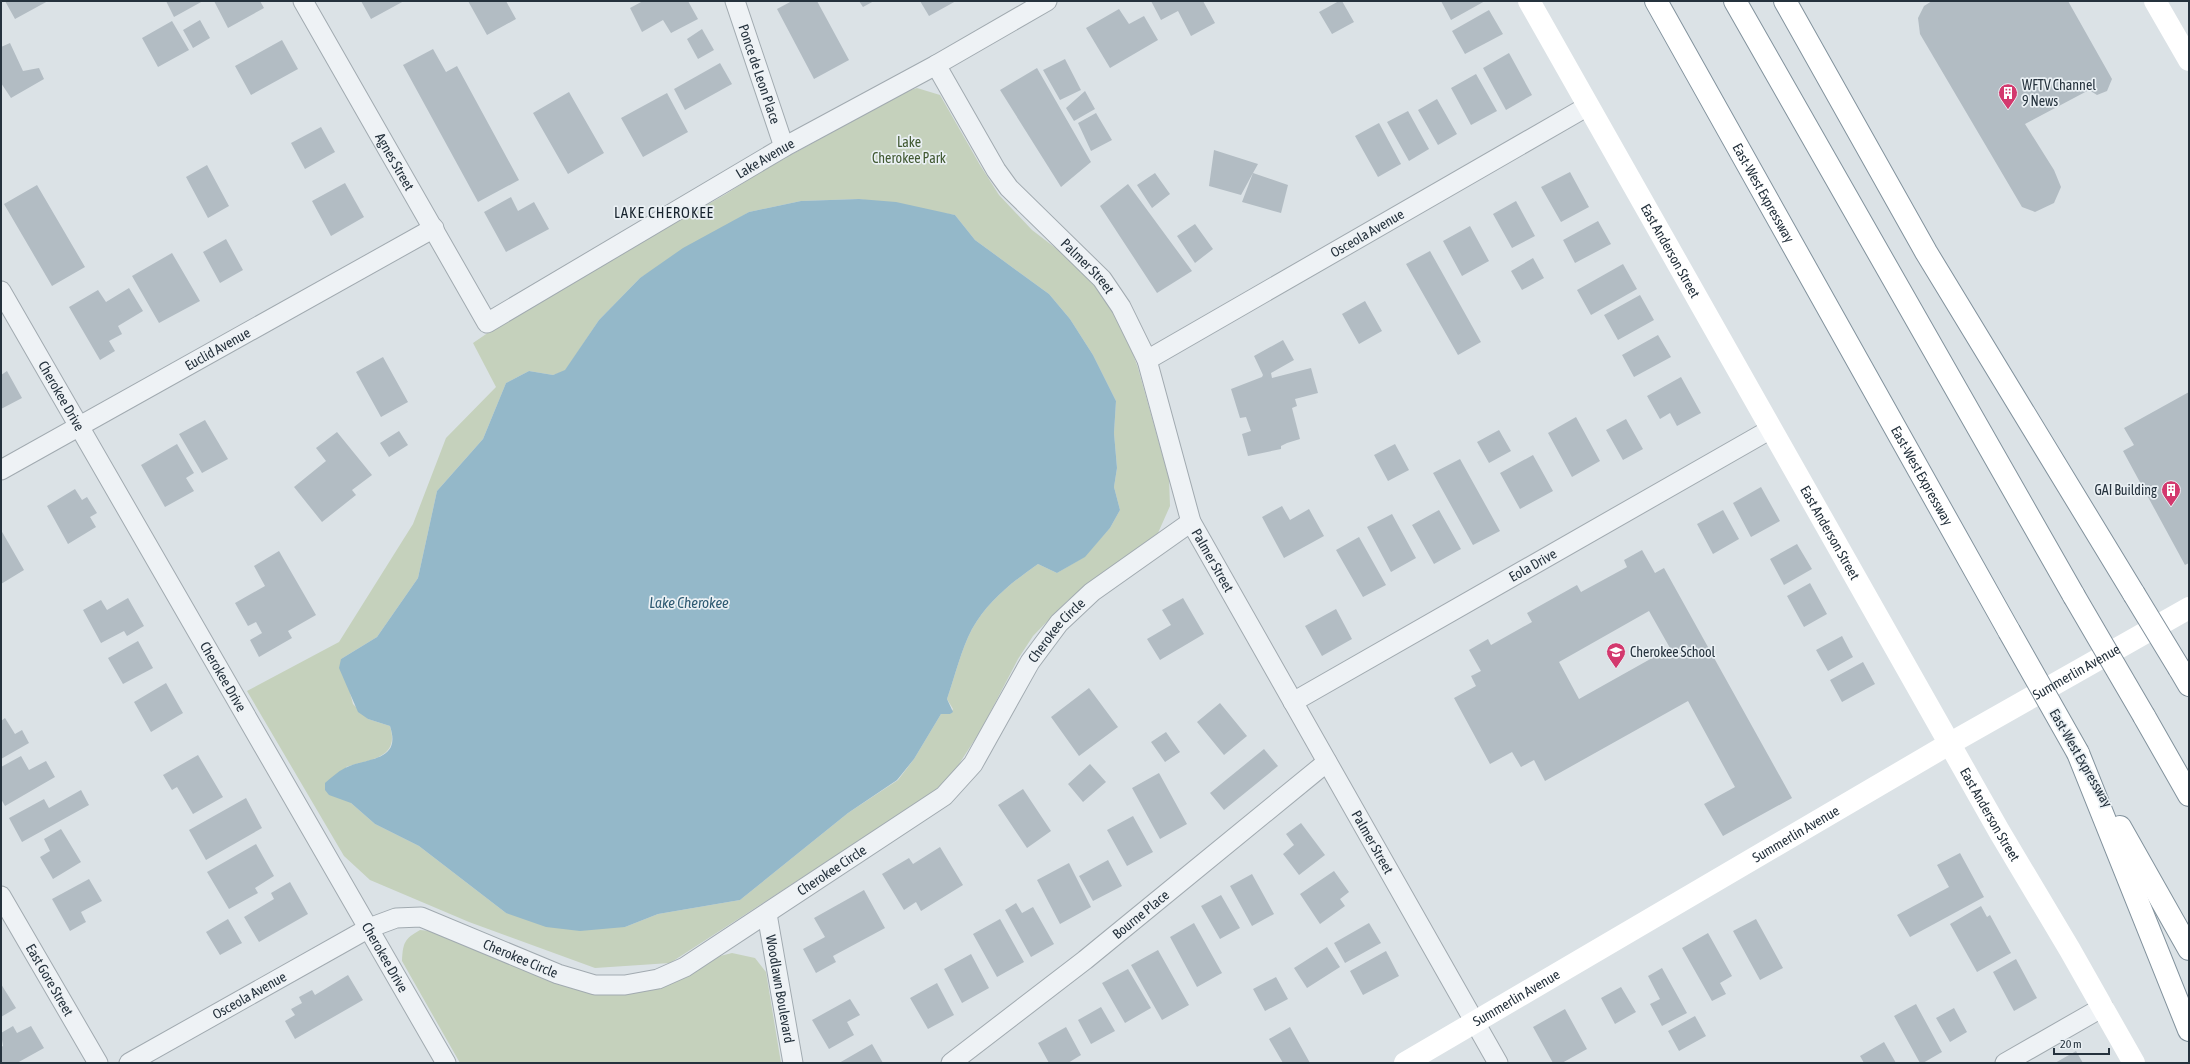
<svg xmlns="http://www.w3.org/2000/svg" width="2190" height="1064" font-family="'Asap Condensed',sans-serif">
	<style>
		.green { fill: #c5d1bc; fill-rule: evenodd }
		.water { fill: #94b8c9 }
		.building { fill: #b2bcc3; fill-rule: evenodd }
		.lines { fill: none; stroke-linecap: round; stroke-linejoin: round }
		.street-casing { stroke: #a1aab0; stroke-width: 21 }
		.highway-casing { stroke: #82929d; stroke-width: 24 }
		.street { stroke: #eef2f5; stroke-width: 19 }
		.secondary { stroke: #fff; stroke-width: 22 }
		.highway { stroke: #fff; stroke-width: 22 }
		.highway-bridge-casing { stroke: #82929d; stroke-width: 24; stroke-linecap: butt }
		.highway-bridge { stroke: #fff; stroke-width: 22 }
		.labels { text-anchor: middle; stroke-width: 3.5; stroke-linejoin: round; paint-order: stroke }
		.street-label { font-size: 14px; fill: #25323d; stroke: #eaf0f4 }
		.poi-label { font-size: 14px; fill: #25323d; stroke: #eaf0f4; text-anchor: start }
		.park-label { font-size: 14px; fill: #415932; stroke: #eaf0f4 }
		.neighbourhood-label { font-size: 15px; letter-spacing: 1px; fill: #17232d; stroke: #eaf0f4 }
		.water-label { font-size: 15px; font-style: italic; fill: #2e5a72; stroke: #eaf0f4 }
	</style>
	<rect width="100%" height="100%" fill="#dbe2e6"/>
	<path class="green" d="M917 88 940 95 980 165 999 195 1032 230 1066 256 1103 293 1126 334 1138 368 1169 479 1170 506 1158 533 1067 601 1033 636 1018 659 981 730 948 781 911 807 670 963 595 968 469 922 370 880 344 856 247 691 339 642 413 524 446 438 496 387 473 343 514 315 726 194 762 171 905 92ZM859 199 955 215 975 240 1049 294 1070 319 1093 355 1116 401 1114 433 1117 468 1114 487 1120 510 1110 528 1084 557 1057 573 1038 564C1012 582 988 601 972 629 961 650 955 676 947 699L953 709 950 714H941L914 759 898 780 848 813 740 900 658 914 625 927 506 913 419 846 375 824 351 803 346 767C370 759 400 759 390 726L368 719 353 704 341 659 377 637 418 578 437 491 483 439 506 383 529 371 553 375 565 371 599 320 640 278 749 212 801 201Z
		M420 930 431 931 638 992 681 979 720 956 732 953 755 958 766 972 781 1063H460L402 961C403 943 404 939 420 930Z"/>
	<path class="water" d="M859 199 896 202 955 215 975 240 1049 294 1070 319 1093 355 1116 401 1114 433 1117 468 1114 487 1120 510 1110 528 1085 557 1057 573 1038 564C1012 582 988 601 972 629 961 650 955 676 947 699L953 712 950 714H941L914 759 897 780 848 813 740 900 658 914 625 927 580 931 546 927 506 913 419 846 375 824 351 803 329 795 325 790V783C331 778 337 772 345 768 367 757 402 762 390 726L368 719 358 712 339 668 341 659 377 637 418 578 437 491 483 439 506 383 529 371 553 375 565 370 599 320 640 278 683 248 749 212 801 201Z"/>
	<path class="building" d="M5 1H48L15 19Z
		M166 1H203L174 17Z
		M214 1H260L264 8 228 28Z
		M361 1H404L371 19Z
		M468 1H506L516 19 487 35Z
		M643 1H688L698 19 671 33 663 20 642 32 630 8Z
		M792 1H817L849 60 814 79 777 9Z
		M859 1H874L863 7Z
		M920 1H956L929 16Z
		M1151 1H1203L1215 23 1191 36 1178 11 1161 20Z
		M1339 1H1342L1354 22 1332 34 1319 12Z
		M1441 1H1485L1451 20Z
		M1932 1H2068L2112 79 2107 91 2097 95 2089 90 2025 124 2054 170 2061 187 2054 203 2035 212 2022 207 1920 34 1918 18 1924 6Z
		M1119 9 1129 24 1144 16 1158 40 1110 68 1086 28Z
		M1489 10 1503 34 1465 54 1452 31Z
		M200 20 210 38 193 48 183 30Z
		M172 21 189 50 158 67 142 38Z
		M702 29 714 50 698 59 687 39Z
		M282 40 298 69 251 95 235 66Z
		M10 43 23 71 39 68 44 79 11 98 1 83V47Z
		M433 49 446 72 457 66 519 180 478 202 403 65Z
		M1509 53 1532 95 1506 110 1483 68Z
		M1065 59 1081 90 1060 100 1043 70Z
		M720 63 732 84 685 110 674 89Z
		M1037 68 1091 162 1061 187 1000 90Z
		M1476 74 1497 111 1471 125 1451 88Z
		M1085 91 1095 109 1074 121 1066 108Z
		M569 92 604 153 568 174 533 113Z
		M667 93 688 132 643 157 621 118Z
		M1437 99 1457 134 1438 145 1418 110Z
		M1408 111 1429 149 1409 161 1387 122Z
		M1096 113 1112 140 1091 151 1078 123Z
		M1379 123 1401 164 1378 177 1355 136Z
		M321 127 335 152 305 169 291 143Z
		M1214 150 1258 164 1253 173 1288 185 1281 213 1242 202 1253 173 1241 195 1209 186Z
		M207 165 229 206 208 218 186 177Z
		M1570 172 1589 207 1561 222 1541 187Z
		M1155 173 1170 194 1152 208 1137 185Z
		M345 183 364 217 331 236 312 201Z
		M1128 184 1192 271 1157 293 1100 206Z
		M37 185 85 267 52 286 4 204Z
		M511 197 518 211 534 202 549 229 506 252 484 212Z
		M1516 201 1535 236 1512 248 1493 214Z
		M1598 221 1611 244 1575 263 1563 240Z
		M1195 224 1213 249 1195 263 1177 236Z
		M1470 226 1489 261 1462 276 1443 241Z
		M226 239 243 270 220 283 203 252Z
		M1430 251 1481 342 1458 355 1406 264Z
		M172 253 200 301 159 323 132 276Z
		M1533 258 1544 278 1522 290 1511 271Z
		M1623 264 1637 289 1591 315 1577 290Z
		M129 288 143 311 118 326 122 334 109 341 115 351 100 360 69 307 98 290 106 302Z
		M1640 295 1654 320 1618 340 1604 315Z
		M1365 301 1382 331 1359 344 1342 314Z
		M1658 335 1671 357 1634 377 1622 355Z
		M1283 340 1294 360 1271 373 1272 378 1311 368 1318 393 1295 399 1297 406 1292 408 1300 439 1287 443 1281 446V449L1248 456 1242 434 1251 431 1246 417 1240 418 1231 389 1262 377 1263 375 1254 356Z
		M383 357 408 402 381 417 356 372Z
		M7 371 22 398 1 409V375Z
		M1681 377 1701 413 1677 426 1670 413 1660 419 1647 396Z
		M2189 392V563L2185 565 2123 451 2134 445 2124 428Z
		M1576 417 1600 461 1572 477 1548 433Z
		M1626 419 1643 449 1623 460 1606 430Z
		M205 420 228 459 202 473 179 434Z
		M1499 430 1511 451 1489 463 1477 442Z
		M399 431 408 445 389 457 380 443Z
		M337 432 372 475 352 490 356 495 322 522 294 487 326 461 316 448Z
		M177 444 194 473 186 478 194 491 165 507 141 465Z
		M1395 444 1409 470 1388 481 1374 455Z
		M1533 455 1553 491 1520 509 1500 473Z
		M1460 459 1500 531 1473 545 1433 473Z
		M1761 487 1780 521 1751 537 1733 503Z
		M75 489 82 500 87 497 97 513 90 517 96 527 68 544 47 506Z
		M1282 506 1290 520 1309 509 1324 536 1284 558 1262 517Z
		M1439 510 1461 549 1434 564 1412 525Z
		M1723 510 1739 539 1713 554 1697 524Z
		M1392 514 1416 558 1391 572 1367 527Z
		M1 530 24 570 1 584Z
		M1359 537 1386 585 1363 597 1336 550Z
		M1797 544 1812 569 1784 585 1770 559Z
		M1642 550 1655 573 1664 568 1792 798 1723 836 1704 804 1735 787 1688 701 1545 781 1534 760 1521 767 1512 752 1490 764 1454 698 1476 686 1471 676 1481 671 1469 650 1488 639 1491 645 1532 622 1527 613 1577 585 1581 592 1627 567 1624 560ZM1649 611 1670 648 1579 699 1559 662Z
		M279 551 316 615 288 631 292 638 259 657 250 640 262 633 256 622 248 626 235 603 265 586 254 566Z
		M1810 583 1827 614 1804 627 1787 596Z
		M128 598 144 626 127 636 124 631 101 643 83 610 101 600 107 610Z
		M1183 598 1204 634 1160 660 1147 639 1171 625 1162 610Z
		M1336 609 1352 639 1322 656 1305 626Z
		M1842 636 1853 657 1828 671 1816 650Z
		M138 641 153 668 123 684 108 658Z
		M1863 662 1875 684 1842 702 1830 680Z
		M166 683 183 713 151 732 134 702Z
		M1089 688 1118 727 1079 756 1051 717Z
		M1220 703 1247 736 1224 755 1197 722Z
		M5 718 15 734 22 730 29 743 1 759V721Z
		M1166 732 1180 752 1165 762 1151 742Z
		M1264 749 1278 766 1224 810 1210 793Z
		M198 755 223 797 193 814 177 787 172 790 163 775Z
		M21 756 29 770 46 761 55 777 5 806 1 799V767Z
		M1090 764 1106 782 1083 802 1068 784Z
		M1159 773 1187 824 1160 839 1132 788Z
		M1023 789 1051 831 1027 848 998 805Z
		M81 790 89 805 22 842 9 818 44 799 49 808Z
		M246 798 262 828 206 860 189 830Z
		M1133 816 1153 852 1127 866 1107 830Z
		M1301 823 1325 855 1299 875 1283 854 1294 845 1286 834Z
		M61 829 81 862 53 879 40 857 50 851 44 839Z
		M256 844 274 876 255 888 258 893 229 909 207 872Z
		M940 847 963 885 921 911 916 902 904 910 882 874 909 858 913 864Z
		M1960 853 1984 897 1910 937 1897 915 1949 887 1937 865Z
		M1108 860 1122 886 1093 901 1079 876Z
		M1069 863 1091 907 1060 924 1037 880Z
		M1334 871 1349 892 1340 899 1345 906 1320 924 1300 894Z
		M1252 874 1274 914 1252 926 1230 886Z
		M89 879 102 901 81 912 86 922 70 931 52 899Z
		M290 882 308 914 259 942 244 917 274 899 271 893Z
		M864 890 885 928 833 956 836 962 816 973 803 949 825 937 814 918Z
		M1221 895 1240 928 1220 939 1201 906Z
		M1016 903 1022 913 1033 907 1054 944 1031 957 1005 910Z
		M1981 906 1987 917 1990 915 2011 953 1977 972 1950 924Z
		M228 919 242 943 220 955 206 932Z
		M1000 919 1024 962 997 977 973 934Z
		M1756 919 1783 968 1760 980 1733 931Z
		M1194 923 1222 973 1197 987 1170 937Z
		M1369 923 1381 943 1345 963 1334 943Z
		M1708 933 1732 976 1720 983 1726 994 1712 1001 1682 948Z
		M1327 947 1340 967 1307 988 1294 968Z
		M1158 950 1189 1005 1162 1020 1131 965Z
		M1386 951 1399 976 1363 995 1350 971Z
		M971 954 989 988 962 1003 944 969Z
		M2016 959 2037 998 2014 1011 1993 972Z
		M1662 968 1687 1013 1662 1026 1650 1004 1660 999 1648 976Z
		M1128 969 1151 1008 1125 1023 1102 983Z
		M348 975 363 1000 295 1039 285 1021 295 1015 291 1009 302 1003 299 997 312 990 315 995Z
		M1276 977 1288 999 1265 1011 1253 989Z
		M937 983 954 1015 928 1029 910 998Z
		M1 984 16 1008 1 1017Z
		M1621 987 1636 1012 1615 1024 1601 998Z
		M850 999 860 1015 847 1022 854 1035 829 1049 812 1020Z
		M1916 1004 1942 1052 1923 1063H1920L1894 1016Z
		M1101 1007 1115 1031 1091 1044 1078 1020Z
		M1954 1008 1967 1032 1950 1042 1936 1018Z
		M1565 1009 1587 1049 1562 1063H1553L1533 1027Z
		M1695 1016 1706 1036 1679 1051 1668 1031Z
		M13 1026 17 1033 31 1026 44 1048 17 1063H2L1 1047 3 1046 1 1033Z
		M1066 1027 1081 1055 1068 1063H1049L1038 1043Z
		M1290 1027 1310 1063H1283L1269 1039Z
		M1884 1042 1896 1063H1864L1860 1056Z
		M872 1044 883 1063H839Z
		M2076 1051 2083 1063H2055Z"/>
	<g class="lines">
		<defs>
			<g id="street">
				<path id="s1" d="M303 1 487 323 784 147 936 65 1047 1"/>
				<path id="s2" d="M735 1 784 147"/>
				<path id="s3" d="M936 65 996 170 1009 188 1102 279 1121 307 1147 360 1191 522 1498 1063"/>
				<path id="s4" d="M1 291 446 1063"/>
				<path id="s5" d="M1147 360 1588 106"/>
				<path id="s6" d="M1 470 434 228"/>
				<path id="s7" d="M1293 702 1771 429"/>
				<path id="s8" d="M1 896 98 1063"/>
				<path id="s9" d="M767 914 793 1063"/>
				<path id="s10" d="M129 1063 369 928 396 918 421 917 558 974 595 985H625L658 979 685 967 944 796 973 764 1030 662 1059 623 1092 592 1191 522"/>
				<path id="s11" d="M951 1063 1085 960 1327 762"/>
				<path d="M2005 1063 2103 1007"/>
			</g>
			<g id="highway">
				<path id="s14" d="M1656 1 2009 631"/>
				<path d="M1735 1 2074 596"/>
				<path d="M1785 1 1926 252 2134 594"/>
				<path d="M2179 668 2189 685"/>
				<path d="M2144 716 2189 795"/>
				<path d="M2078 753 2189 1030"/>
				<path d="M2120 827 2189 949"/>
			</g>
		</defs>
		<use href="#street" class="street-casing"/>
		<use href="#highway" class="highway-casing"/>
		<use href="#street" class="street"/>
		<g class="secondary">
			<path id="s12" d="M1529 1 1999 831 2070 950 2134 1063"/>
			<path d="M2155 1 2189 60"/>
			<path id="s13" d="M1405 1063 1949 744 2189 608"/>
		</g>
		<use href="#highway" class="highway"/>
		<defs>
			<path id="highway-bridge" d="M2134 594 2179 668
				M2074 596 2144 716
				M2009 631 2078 753"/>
		</defs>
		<use href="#highway-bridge" class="highway-bridge-casing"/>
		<use href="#highway-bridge" class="highway-bridge"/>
	</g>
	<defs>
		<symbol id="building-pin" viewBox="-11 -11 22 30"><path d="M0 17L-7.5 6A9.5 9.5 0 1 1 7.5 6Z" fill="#d3396e" stroke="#eaf0f4"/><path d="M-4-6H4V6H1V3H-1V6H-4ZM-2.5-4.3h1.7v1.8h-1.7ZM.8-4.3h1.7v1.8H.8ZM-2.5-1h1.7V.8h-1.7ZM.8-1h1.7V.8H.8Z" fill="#fff"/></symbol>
		<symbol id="school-pin" viewBox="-11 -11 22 30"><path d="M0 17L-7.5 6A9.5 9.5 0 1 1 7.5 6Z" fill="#d3396e" stroke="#eaf0f4"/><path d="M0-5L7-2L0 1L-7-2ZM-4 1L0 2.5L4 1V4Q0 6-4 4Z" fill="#fff"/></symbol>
	</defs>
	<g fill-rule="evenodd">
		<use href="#building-pin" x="1997" y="82" width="22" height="30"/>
		<use href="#building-pin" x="2160" y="479" width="22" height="30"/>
		<use href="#school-pin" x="1605" y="641" width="22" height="30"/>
	</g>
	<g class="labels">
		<g class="street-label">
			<text dy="5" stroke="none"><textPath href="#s2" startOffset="77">Ponce de Leon Place</textPath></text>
			<text dy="5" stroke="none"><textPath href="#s1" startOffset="694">Lake Avenue</textPath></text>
			<text dy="5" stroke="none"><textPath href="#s1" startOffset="185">Agnes Street</textPath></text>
			<text dy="5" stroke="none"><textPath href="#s14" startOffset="220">East-West Expressway</textPath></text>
			<text dy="5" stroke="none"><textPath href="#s5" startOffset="254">Osceola Avenue</textPath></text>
			<text dy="5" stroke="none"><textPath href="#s12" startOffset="287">East Anderson Street</textPath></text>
			<text dy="5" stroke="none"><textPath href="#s3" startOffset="254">Palmer Street</textPath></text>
			<text dy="5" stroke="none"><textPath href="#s6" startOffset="248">Euclid Avenue</textPath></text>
			<text dy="5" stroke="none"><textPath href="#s4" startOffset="121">Cherokee Drive</textPath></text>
			<text dy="5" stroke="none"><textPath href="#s14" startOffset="544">East-West Expressway</textPath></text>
			<text dy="5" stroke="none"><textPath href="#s12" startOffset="611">East Anderson Street</textPath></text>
			<text dy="5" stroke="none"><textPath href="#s3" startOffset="578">Palmer Street</textPath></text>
			<text dy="5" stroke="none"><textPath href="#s7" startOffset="276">Eola Drive</textPath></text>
			<text dy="5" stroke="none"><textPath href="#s10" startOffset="1121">Cherokee Circle</textPath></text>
			<text dy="5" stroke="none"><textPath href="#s13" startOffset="777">Summerlin Avenue</textPath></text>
			<text dy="5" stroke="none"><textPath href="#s4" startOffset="445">Cherokee Drive</textPath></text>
			<text transform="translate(2081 758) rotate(60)" y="5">East-West Expressway</text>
			<text dy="5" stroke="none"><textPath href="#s12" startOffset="935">East Anderson Street</textPath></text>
			<text dy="5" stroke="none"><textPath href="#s13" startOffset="453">Summerlin Avenue</textPath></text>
			<text dy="5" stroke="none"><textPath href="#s3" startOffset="902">Palmer Street</textPath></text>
			<text dy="5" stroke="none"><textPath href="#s10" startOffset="785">Cherokee Circle</textPath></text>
			<text dy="5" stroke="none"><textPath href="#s11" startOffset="241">Bourne Place</textPath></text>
			<text dy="5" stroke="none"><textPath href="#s4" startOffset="769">Cherokee Drive</textPath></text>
			<text dy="5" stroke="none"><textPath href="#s10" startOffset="437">Cherokee Circle</textPath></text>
			<text dy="5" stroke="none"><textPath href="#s8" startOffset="97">East Gore Street</textPath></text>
			<text dy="5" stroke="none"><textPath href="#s9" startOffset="76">Woodlawn Boulevard</textPath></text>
			<text dy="5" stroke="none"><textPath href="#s10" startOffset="138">Osceola Avenue</textPath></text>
			<text dy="5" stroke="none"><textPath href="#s13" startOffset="129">Summerlin Avenue</textPath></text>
		</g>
		<g class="poi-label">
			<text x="2022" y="90">WFTV Channel<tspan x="2022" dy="16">9 News</tspan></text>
			<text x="2157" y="495" text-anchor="end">GAI Building</text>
			<text x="1630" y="657">Cherokee School</text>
		</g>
		<g class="park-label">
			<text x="909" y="147">Lake<tspan x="909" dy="16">Cherokee Park</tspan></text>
		</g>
		<g class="neighbourhood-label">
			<text x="664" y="218">LAKE CHEROKEE</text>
		</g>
		<g class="water-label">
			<text x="689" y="608">Lake Cherokee</text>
		</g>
	</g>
	<rect width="2190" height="1064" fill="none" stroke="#25323d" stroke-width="4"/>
	<path d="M2054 1048v6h55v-6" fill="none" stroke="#25323d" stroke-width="2"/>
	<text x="2060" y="1048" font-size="12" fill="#25323d" stroke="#eaf0f4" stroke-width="3" paint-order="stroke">20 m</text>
</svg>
